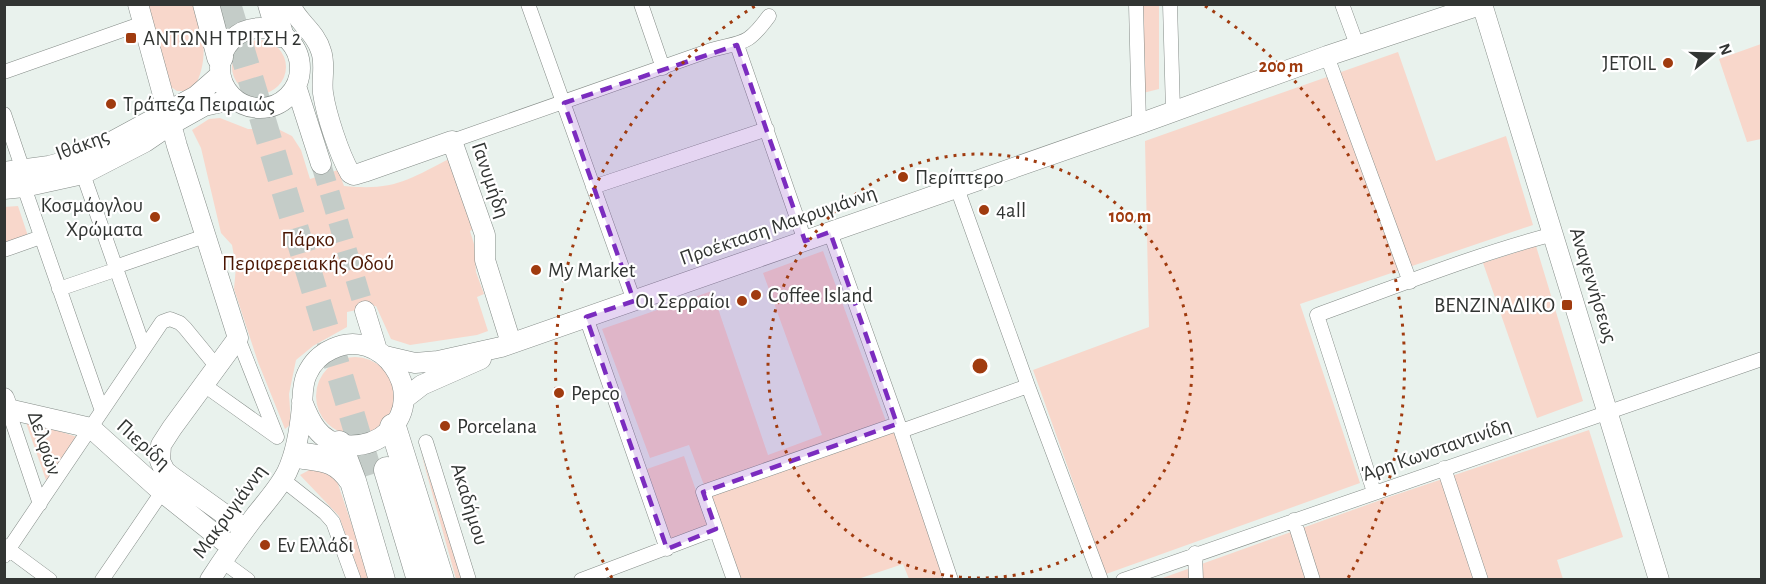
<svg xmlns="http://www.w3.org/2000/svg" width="1766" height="584" font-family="'Alegreya Sans',sans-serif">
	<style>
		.green { fill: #f8d7cb }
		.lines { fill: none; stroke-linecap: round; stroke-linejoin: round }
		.secondary-tunnel { stroke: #c4ccc8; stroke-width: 20; stroke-dasharray: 20 10; stroke-linecap: butt }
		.highway-tunnel { stroke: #c4ccc8; stroke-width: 26; stroke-dasharray: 26 13; stroke-linecap: butt }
		.street-casing { stroke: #858c88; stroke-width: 15 }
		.secondary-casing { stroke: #858c88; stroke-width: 21 }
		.highway-casing { stroke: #858c88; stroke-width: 27 }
		.street { stroke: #fff; stroke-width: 14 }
		.secondary { stroke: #fff; stroke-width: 20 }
		.highway { stroke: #fff; stroke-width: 26 }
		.marked { fill: #7b2cbf; fill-opacity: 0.2; stroke: #7b2cbf; stroke-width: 4.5; stroke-dasharray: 12 8; stroke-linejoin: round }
		.ring { fill: none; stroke: #a03b0f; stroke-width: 3; stroke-dasharray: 3 6 }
		.poi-dot { fill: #a03b0f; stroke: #fff; stroke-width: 2 }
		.labels { text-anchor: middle; stroke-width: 4.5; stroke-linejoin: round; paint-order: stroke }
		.poi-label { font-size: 21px; fill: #323533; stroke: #fff; text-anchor: start }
		.street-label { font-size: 21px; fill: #323533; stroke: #fff }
		.park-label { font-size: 21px; fill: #4a1602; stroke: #fff }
		.centre { fill: #a03b0f; stroke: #fff; stroke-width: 3 }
		.ring-label { font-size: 18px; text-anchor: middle; font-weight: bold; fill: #a03b0f; stroke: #fff; stroke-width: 4.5; stroke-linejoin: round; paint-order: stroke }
	</style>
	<rect width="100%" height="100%" fill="#e9f2ed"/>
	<path class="green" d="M148 5H197C203 39 210 58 193 91H177L171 87Z
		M1141 5H1159V89L1143 93Z
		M232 67a27 27 0 1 1 54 0a27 27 0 1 1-54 0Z
		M1761 44V139L1747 142 1719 59Z
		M1398 52 1436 161 1506 136 1533 225 1300 304 1360 483 1106 574 1033 370 1149 327 1145 141Z
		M220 118 248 129H278L292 136 301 150 310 179 338 170 344 186C394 191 408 180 451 158L476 228 470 231 474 244 476 272 484 294 477 297 488 331 477 335 410 345 391 339 376 306 347 312V327L313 346 296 360 289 394 291 424 285 429 258 362 234 289 236 267 232 245 221 233 201 148 192 130 209 119Z
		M18 206 28 236 5 244 4 207Z
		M1536 246 1583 401 1537 418 1483 263Z
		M823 251 890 432 894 431 944 579H909L903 564 858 579H739L689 445 650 458 602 329 712 291 768 455 822 435 763 273Z
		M316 396a39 39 0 1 1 78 0a39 39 0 1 1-78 0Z
		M25 420 77 437 47 483Z
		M1589 430 1623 537 1557 560 1563 579 1157 580 1389 497Z
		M421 453 463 579H456Z
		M684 456 710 531 673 545 647 469Z
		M313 468H324L336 478 370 579H361L339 516 300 475Z"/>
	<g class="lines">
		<path class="secondary-tunnel" d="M321 164 365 311"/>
		<path class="highway-tunnel" d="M228 4 370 475"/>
		<defs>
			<path id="street" d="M528 4 634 301
				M641 4 663 68
				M1136 4 1139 124
				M1170 4 1173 111
				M1342 4 1357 45
				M737 45 805 241
				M1327 56 1410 282
				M4 72 143 23
				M4 114 23 170
				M452 141 711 50C744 41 747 46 769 16
				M83 174 144 348
				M24 187 102 411
				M593 187 767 129
				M957 188 1028 386 1101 580
				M830 232 901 431 951 580
				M4 250 41 237
				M59 289 112 271 115 267 205 236
				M586 317 667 549
				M238 338 277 437
				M204 385 277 437
				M8 409 40 504
				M901 431 1028 386
				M426 442 469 580
				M1444 468 1481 580
				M282 479 325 513 333 522 354 580
				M1374 492 1317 315C1395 287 1473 255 1554 234
				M1294 520 1313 580
				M4 546 50 580
				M1195 553 1196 580
				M4 556 162 322 170 319 180 323 185 328 217 367
				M222 561 248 580
				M102 580 162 492
				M581 580 716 529
				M734 580 703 492 897 424
				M1123 580 1762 359"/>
			<path id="secondary" d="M138 4 177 146 238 338 172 428 161 445 160 461 165 471 171 476 245 529
				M290 4C297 22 316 32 321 51 326 65 321 79 323 93 326 114 339 154 350 173L354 175 364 172 452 141 485 235V260L511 343
				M1482 4 1659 580
				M220 68a40 40 0 1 1 80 0a40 40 0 1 1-80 0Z
				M296 86 321 164
				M4 172 49 166 78 158 100 148 196 96 220 75
				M4 189 24 187 83 174 145 142 170 125 204 106 235 99
				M365 311 377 350
				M385 356 415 363 438 361 501 347 1139 124 1327 56 1483 4
				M4 398 8 409 91 428 162 492 231 547
				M404 399 422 385 481 359
				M210 580C224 558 239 537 255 516 266 502 279 488 287 472 297 451 300 428 302 406 303 395 302 384 307 374 312 363 321 354 332 349 381 325 429 393 389 431 376 443 361 447 343 445 319 441 310 422 302 401"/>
			<path id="highway" d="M206 4 220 57
				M271 4 280 34
				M393 427 441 580
				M339 444 353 481 382 580
				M304 456C327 459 338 460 352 480
				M387 470 420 580"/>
		</defs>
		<use href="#street" class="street-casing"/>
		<use href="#secondary" class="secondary-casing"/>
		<use href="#highway" class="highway-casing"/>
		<use href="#street" class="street"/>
		<use href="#secondary" class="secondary"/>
		<use href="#highway" class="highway"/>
	</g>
	<path class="marked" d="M737 45 805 241 830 232 897 424 703 492 716 529 667 549 586 317 634 301 564 103Z"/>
	<g class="ring">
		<circle cx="980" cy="366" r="212"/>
		<path d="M612 578A425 425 0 0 1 755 6M1205 6A425 425 0 0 1 1348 578"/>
	</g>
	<g class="poi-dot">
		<rect x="125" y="32" width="12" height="12" rx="3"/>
		<circle cx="1668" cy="63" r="6"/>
		<circle cx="111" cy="104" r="6"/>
		<circle cx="903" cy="177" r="6"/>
		<circle cx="984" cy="210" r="6"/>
		<circle cx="155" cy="217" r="6"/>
		<circle cx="536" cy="270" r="6"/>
		<circle cx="756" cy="295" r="6"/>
		<circle cx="742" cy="301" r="6"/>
		<rect x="1561" y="299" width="12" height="12" rx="3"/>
		<circle cx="559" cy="393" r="6"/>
		<circle cx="445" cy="426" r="6"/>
		<circle cx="265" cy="545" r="6"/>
	</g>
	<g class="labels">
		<g class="poi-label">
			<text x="143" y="45">ΑΝΤΩΝΗ ΤΡΙΤΣΗ 2</text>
			<text x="1656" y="70" text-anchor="end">JETOIL</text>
			<text x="123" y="111">Τράπεζα Πειραιώς</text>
			<text x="915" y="184">Περίπτερο</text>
			<text x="143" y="212" text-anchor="end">Κοσμάογλου<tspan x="143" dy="24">Χρώματα</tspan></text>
			<text x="996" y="217">4all</text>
			<text x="548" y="277">Μy Μarket</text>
			<text x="768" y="302">Coffee Island</text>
			<text x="730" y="308" text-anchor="end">Οι Σερραίοι</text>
			<text x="1555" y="312" text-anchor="end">ΒΕΝΖΙΝΑΔΙΚΟ</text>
			<text x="571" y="400">Pepco</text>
			<text x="457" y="433">Porcelana</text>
			<text x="277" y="552">Εν Ελλάδι</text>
		</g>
		<g class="street-label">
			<text transform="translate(82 144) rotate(-21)" y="7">Ιθάκης</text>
			<text transform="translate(491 180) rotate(71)" y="7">Γανυμήδη</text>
			<text transform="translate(778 225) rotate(-19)" y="7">Προέκταση Μακρυγιάννη</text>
			<text transform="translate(1594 285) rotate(73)" y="7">Αναγεννήσεως</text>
			<text transform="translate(45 443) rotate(71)" y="7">Δελφών</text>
			<text transform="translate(144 444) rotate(42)" y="7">Πιερίδη</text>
			<text transform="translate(1436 449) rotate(-19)" y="7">Άρη Κωνσταντινίδη</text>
			<text transform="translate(470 504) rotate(73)" y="7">Ακαδήμου</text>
			<text transform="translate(229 511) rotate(-54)" y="7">Μακρυγιάννη</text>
		</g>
		<g class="park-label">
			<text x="308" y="246">Πάρκο<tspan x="308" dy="24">Περιφερειακής Οδού</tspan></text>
		</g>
	</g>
	<circle cx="980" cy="366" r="9" class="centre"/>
	<g class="ring-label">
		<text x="1281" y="72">200 m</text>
		<text x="1130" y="222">100 m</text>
	</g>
	<rect width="1766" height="584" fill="none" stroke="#323533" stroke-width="12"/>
	<g transform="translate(1712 54) rotate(71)" stroke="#ffffff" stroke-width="4.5" paint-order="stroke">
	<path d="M0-4.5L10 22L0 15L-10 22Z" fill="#323533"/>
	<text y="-9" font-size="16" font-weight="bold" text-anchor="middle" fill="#323533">N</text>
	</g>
</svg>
